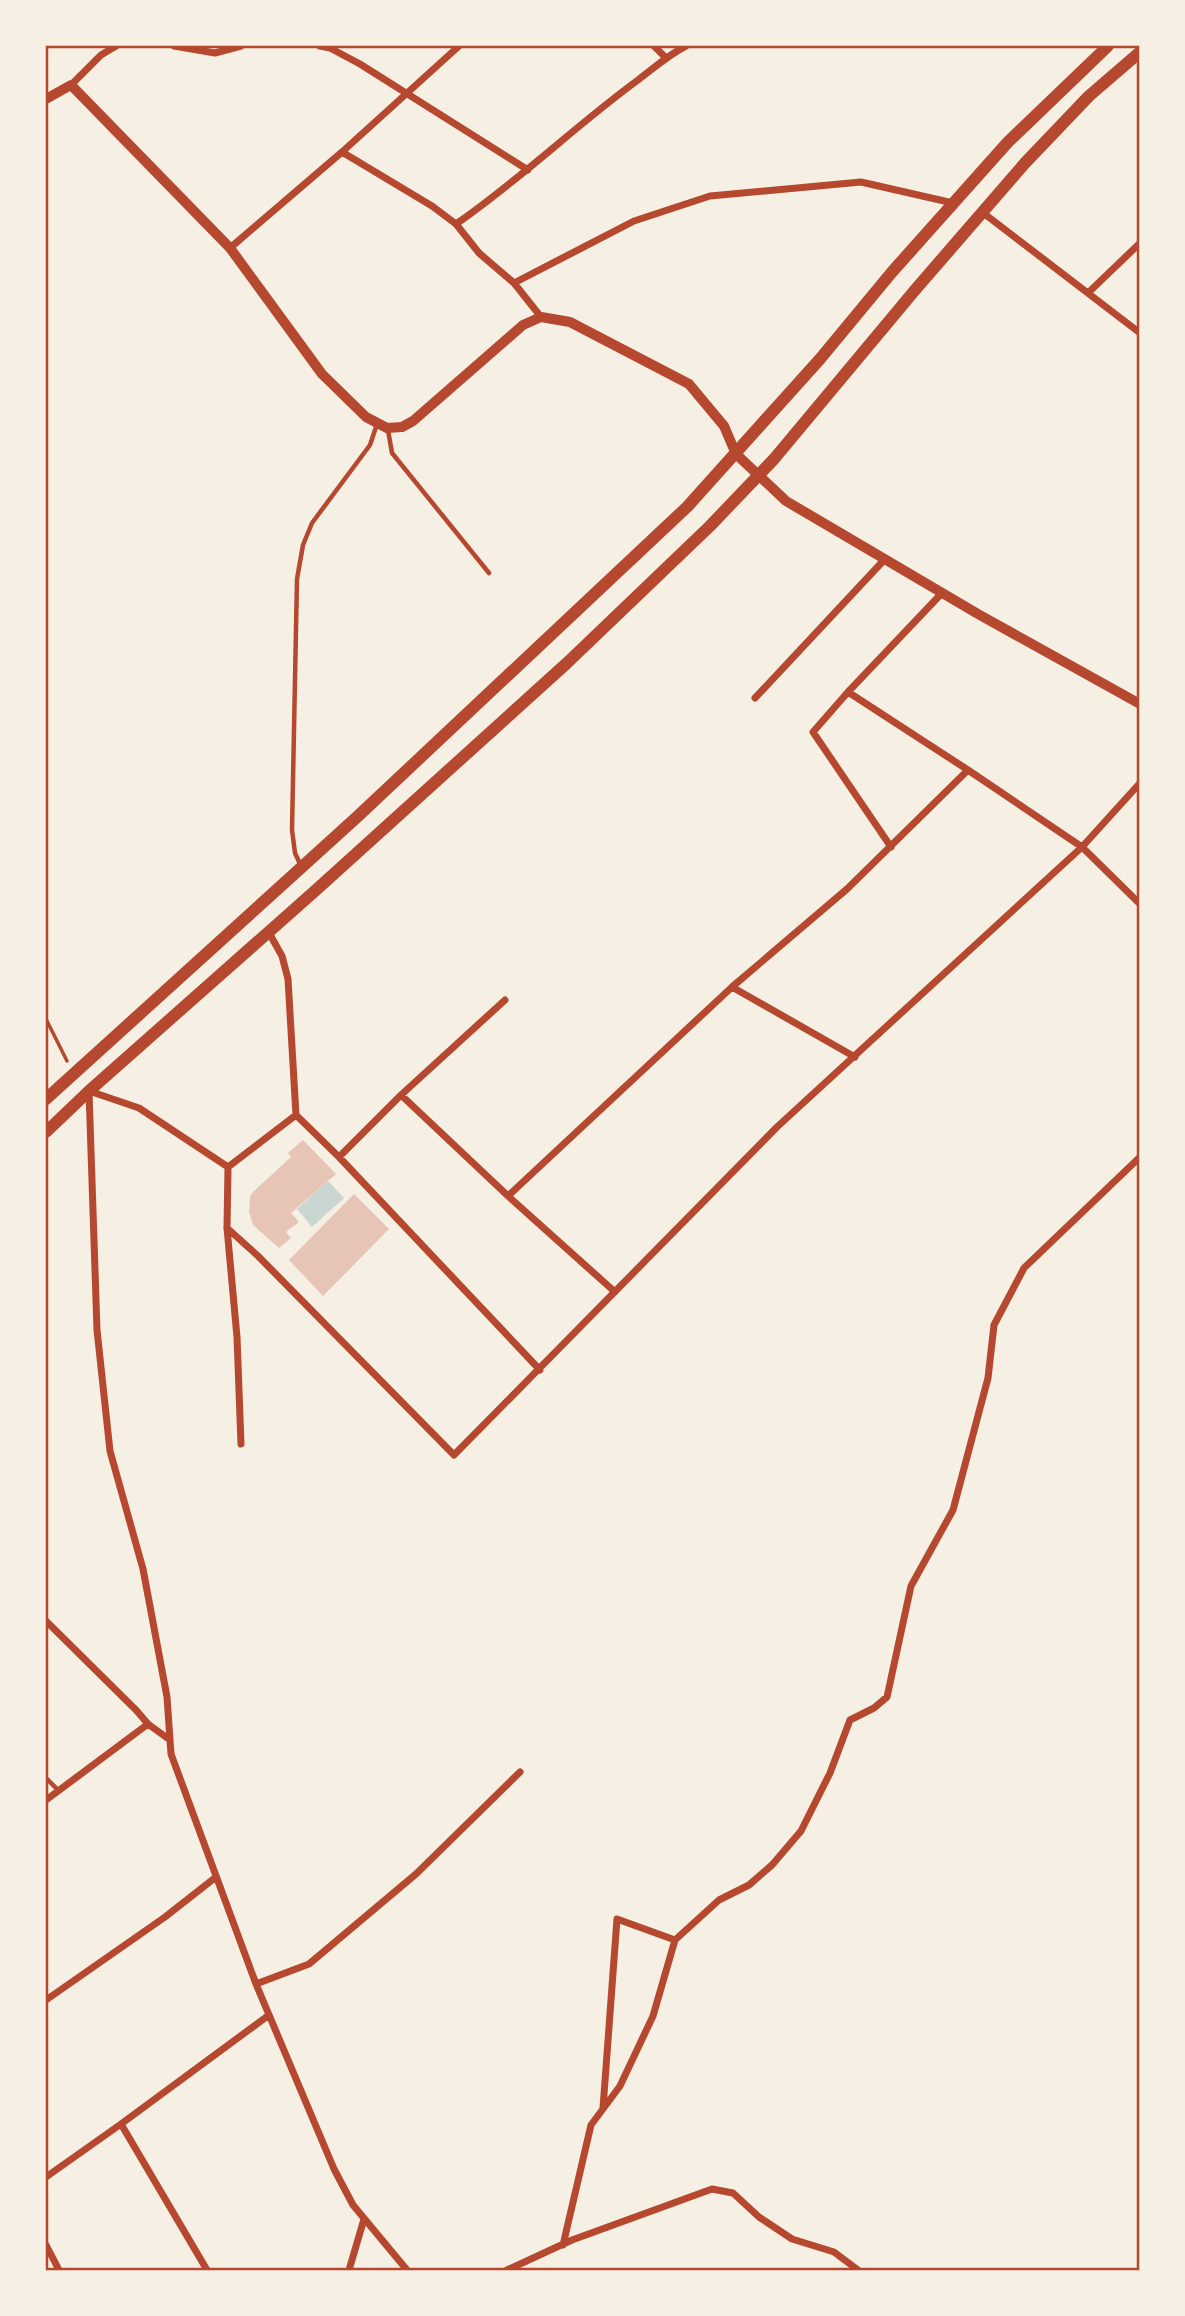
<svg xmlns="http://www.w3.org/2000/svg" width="1185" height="2316" font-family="Figtree,sans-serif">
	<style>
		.water { fill: #c9d6d2 }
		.building { fill: #e6c5b7 }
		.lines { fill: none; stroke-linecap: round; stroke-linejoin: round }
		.path { stroke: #b5482f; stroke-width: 3.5 }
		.service { stroke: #b5482f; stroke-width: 4.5 }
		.minor { stroke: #b5482f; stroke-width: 7 }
		.tertiary { stroke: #b5482f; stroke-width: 10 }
		.secondary { stroke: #b5482f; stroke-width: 12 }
		.neatline { fill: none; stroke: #b5482f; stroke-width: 2.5 }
	</style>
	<rect width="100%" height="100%" fill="#f6efe4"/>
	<path class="water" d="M328 1181 344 1198 312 1227 297 1209Z"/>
	<path class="building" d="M303 1140 336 1174 291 1213 299 1222 286 1232 291 1238 279 1248 253 1225 249 1212 250 1197 253 1192 291 1157 288 1153Z
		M354 1194 389 1229 323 1296 289 1260Z"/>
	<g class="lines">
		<path class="path" d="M46 1019 67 1061"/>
		<path class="service" d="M388 430 392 453 489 573
			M301 866 295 853 292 830 297 579 303 545 312 523 370 445 377 424
			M46 1778 59 1791"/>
		<path class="minor" d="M174 46 215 53 241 46
			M320 46 330 48 360 64 528 170
			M654 46 665 57
			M71 85 101 55 116 46
			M342 152 432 206 456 224 479 253 514 283 541 317
			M982 212 1140 333
			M456 224C520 180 575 126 638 80 654 68 668 55 686 46
			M230 248 342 152 459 46
			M514 283 634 221 710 196 861 182 953 203
			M1089 292 1140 243
			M848 692 968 770
			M755 698 885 559
			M891 847 813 732 848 692 942 593
			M268 931 282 956 288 979 296 1115 339 1157 540 1370
			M732 987 855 1057
			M401 1095 508 1196 615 1292
			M339 1157 401 1095 505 1000
			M228 1167 139 1108 89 1091 97 1330 110 1451 143 1569 167 1697 171 1754 256 1984 334 2169 353 2205 407 2270
			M508 1196 732 987 847 889 968 770 1082 847 1140 904
			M227 1228 258 1256 454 1455 777 1127 1082 847 1140 783
			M241 1444 237 1337 227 1228 228 1167 296 1115
			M46 1621 136 1710 148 1724 170 1740
			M46 1800 148 1724
			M256 1984 309 1964 416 1874 520 1772
			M46 2000 165 1917 216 1877
			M603 2108 617 1919 675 1940
			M46 2177 121 2124
			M46 2245 59 2270
			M563 2245 591 2125 620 2086 653 2016 675 1940 719 1900 749 1885 772 1865 801 1831 830 1773 850 1720 874 1708 887 1697 911 1586 953 1510 988 1378 994 1325 1024 1268 1140 1157
			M207 2270 121 2124 269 2015
			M349 2270 364 2219
			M507 2270 572 2240 712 2189 733 2193 759 2217 792 2239 834 2252 858 2270"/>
		<path class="tertiary" d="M46 99 71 85 230 248 322 374 366 417 387 428 402 427 413 421 523 325 541 317 570 322 689 384 724 426 736 454 786 501 978 614 1140 704"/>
		<path class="secondary" d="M46 1099 357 817 687 507 820 359 892 272 1008 142 1108 46
			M46 1132 89 1091 316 890 567 663 710 526 774 459 915 290 1025 163 1089 96 1140 52"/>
	</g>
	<rect width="1185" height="2316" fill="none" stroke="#f6efe4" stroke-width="94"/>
	<rect x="47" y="47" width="1091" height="2222" class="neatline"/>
</svg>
